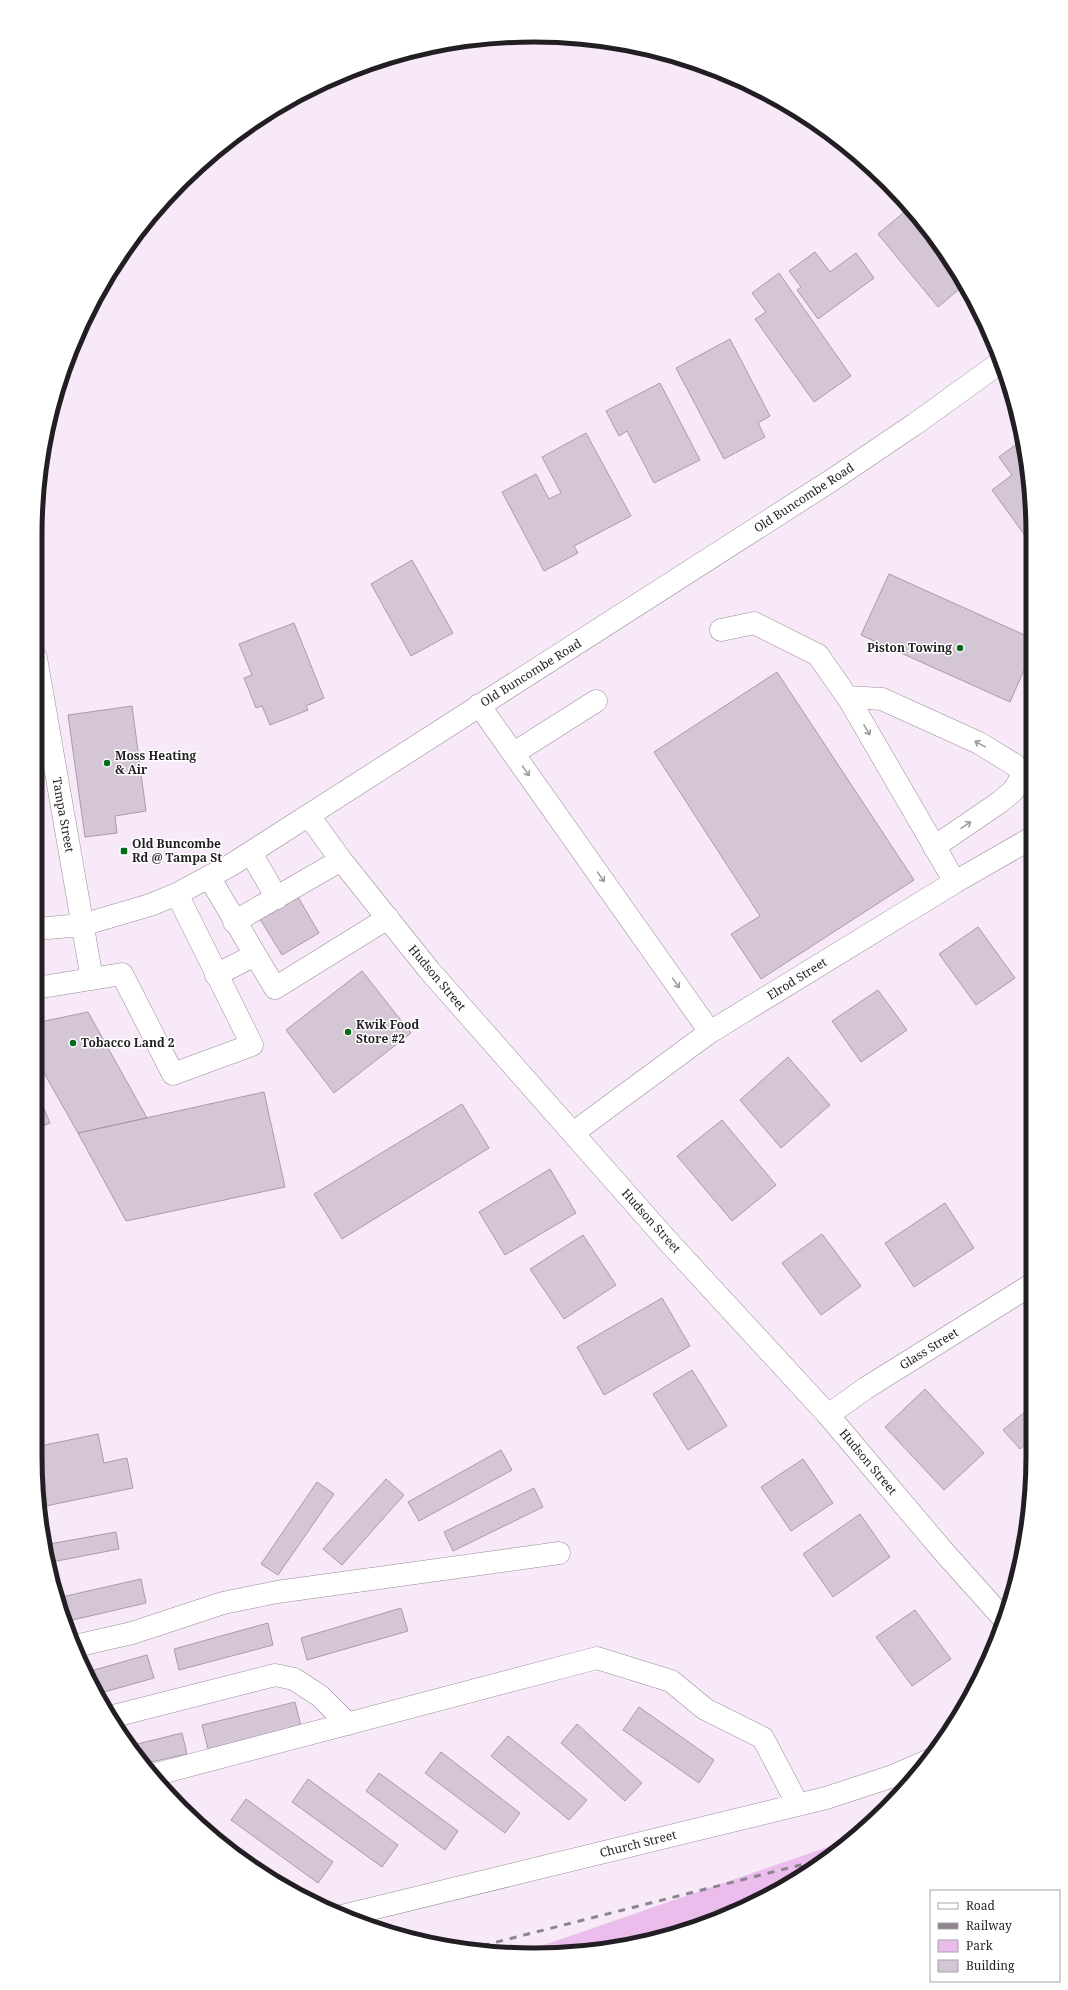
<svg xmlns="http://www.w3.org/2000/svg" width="1068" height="1990" font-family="'Noto Serif',serif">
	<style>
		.green { fill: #eabdec }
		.building { fill: #d5c6d5; stroke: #a99ba9 }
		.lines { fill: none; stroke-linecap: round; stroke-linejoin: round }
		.minor-casing { stroke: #9a8c9a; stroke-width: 23 }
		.minor { stroke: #fff; stroke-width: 22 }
		.rail { stroke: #8e848e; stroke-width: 3; stroke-dasharray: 7 7; stroke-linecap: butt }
		.oneway { stroke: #9c9a9c }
		.poi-dot { fill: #036c1a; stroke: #fff; stroke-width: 1.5 }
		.labels { text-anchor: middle; stroke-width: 3; stroke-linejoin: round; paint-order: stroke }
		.street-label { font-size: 12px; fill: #231e23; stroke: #fff }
		.poi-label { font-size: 12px; font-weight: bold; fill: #231e23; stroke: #fff; text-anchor: start }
		.rim { fill: none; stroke: #231e23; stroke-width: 5 }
	</style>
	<rect width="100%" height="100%" fill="#f7e9f8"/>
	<path class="green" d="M854 1838 811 1871 725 1917 663 1938 567 1954H518Z"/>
	<path class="building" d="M909 208 949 257 963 286 938 307 878 234Z
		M815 252 830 272 856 253 874 278 818 319 797 290 801 287 789 271Z
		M779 273 851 376 814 402 755 319 766 312 752 293Z
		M730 339 770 416 758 423 765 437 724 459 676 368Z
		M660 383 700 460 654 483 627 431 619 436 606 411Z
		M586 433 631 516 574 546 578 553 544 571 502 492 536 474 549 499 561 493 542 457Z
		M1022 440 1029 469V541L992 490 1012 475 999 457Z
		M412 560 453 633 411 656 371 584Z
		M889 574 1029 637V659L1010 702 861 635Z
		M294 623 324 698 306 706 308 710 270 725 262 706 256 708 244 678 252 675 239 644Z
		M777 672 914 880 761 979 731 934 760 916 654 752Z
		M132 706 146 811 115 816 117 833 85 837 68 715Z
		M298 897 319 933 282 955 260 919Z
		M978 927 1015 978 976 1005 939 954Z
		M362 971 411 1033 334 1093 286 1030Z
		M878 990 907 1030 861 1062 832 1021Z
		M88 1012 147 1118 78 1133 35 1057V1023Z
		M788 1057 830 1105 781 1148 740 1100Z
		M35 1087 50 1123 35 1129Z
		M264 1092 285 1187 126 1221 78 1133Z
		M462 1104 489 1148 342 1239 314 1194Z
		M722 1120 776 1185 732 1221 677 1156Z
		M550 1169 576 1213 505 1255 479 1212Z
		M945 1203 974 1248 914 1287 885 1243Z
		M822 1234 861 1286 821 1315 782 1263Z
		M583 1235 616 1285 564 1319 530 1269Z
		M662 1298 690 1346 604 1395 577 1347Z
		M692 1370 727 1426 688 1450 653 1394Z
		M925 1389 984 1453 944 1490 885 1427Z
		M1032 1406V1439L1020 1449 1003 1430Z
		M98 1434 104 1463 127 1458 133 1488 41 1507 35 1447Z
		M501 1450 512 1470 419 1521 408 1502Z
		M803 1459 833 1503 791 1531 761 1487Z
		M386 1479 404 1495 342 1565 323 1549Z
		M317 1482 334 1494 278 1575 261 1564Z
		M534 1488 543 1507 453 1551 444 1532Z
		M860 1514 890 1557 833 1597 803 1554Z
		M116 1532 119 1549 47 1563 44 1545Z
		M141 1579 146 1603 64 1622 57 1598Z
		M401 1608 408 1631 307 1660 301 1638Z
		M915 1610 951 1659 912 1686 876 1637Z
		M268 1623 273 1645 179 1670 174 1649Z
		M147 1655 154 1678 97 1694 87 1672Z
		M295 1702 301 1726 208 1749 202 1725Z
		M639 1707 714 1760 699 1783 623 1730Z
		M577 1724 642 1783 625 1801 561 1743Z
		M182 1733 187 1754 142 1764 129 1746Z
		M508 1736 587 1800 569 1820 491 1756Z
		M441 1752 520 1813 505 1833 425 1773Z
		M379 1773 458 1831 445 1850 366 1791Z
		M308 1779 398 1845 382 1867 292 1802Z
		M246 1799 333 1862 318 1883 231 1820Z"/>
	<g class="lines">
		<defs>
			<path id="minor" d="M721 630 754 623 818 655 850 701 955 882
				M36 658 92 979
				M847 697 882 699 979 743 1015 765 1023 775 1013 791 1000 802 934 847
				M479 705 710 1032
				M514 753 596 701
				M309 816 341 860 429 970 666 1239 828 1415 943 1551 1003 1618
				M251 853 277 898
				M209 877 275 988 388 918
				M234 922 341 860
				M36 929 82 925 150 905 177 894 231 865 832 480 915 424 1001 362
				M216 975 255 955
				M36 988 122 974 173 1074 252 1045 177 894
				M573 1133 710 1032 955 882 1030 839
				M828 1415 866 1388 1031 1285
				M75 1646 132 1633 223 1603 277 1592 559 1553
				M110 1717 275 1675 294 1679 320 1696 348 1724
				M153 1775 597 1658 671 1681 705 1709 763 1738 798 1805
				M342 1916 826 1798 890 1777 930 1760"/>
		</defs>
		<use href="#minor" class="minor-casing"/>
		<use href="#minor" class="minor"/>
		<path class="rail" d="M469 1949 828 1858"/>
	</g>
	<defs><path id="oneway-shaft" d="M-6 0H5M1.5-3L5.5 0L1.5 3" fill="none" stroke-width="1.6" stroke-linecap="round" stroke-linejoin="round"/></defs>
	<g class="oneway">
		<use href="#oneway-shaft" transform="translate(867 730) rotate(60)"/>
		<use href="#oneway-shaft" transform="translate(980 744) rotate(-151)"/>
		<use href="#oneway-shaft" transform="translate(526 771) rotate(55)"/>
		<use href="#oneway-shaft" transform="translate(966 825) rotate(-34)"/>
		<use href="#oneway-shaft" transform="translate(601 877) rotate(55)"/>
		<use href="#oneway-shaft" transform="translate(676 983) rotate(55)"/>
	</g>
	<g class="poi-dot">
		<circle cx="960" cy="648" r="4"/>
		<circle cx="107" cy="763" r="4"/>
		<rect x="120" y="847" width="8" height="8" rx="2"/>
		<circle cx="348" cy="1032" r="4"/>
		<circle cx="73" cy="1043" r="4"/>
	</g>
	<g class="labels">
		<g class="street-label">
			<text transform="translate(804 498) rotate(-33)" y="4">Old Buncombe Road</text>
			<text transform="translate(531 673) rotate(-32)" y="4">Old Buncombe Road</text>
			<text transform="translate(63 815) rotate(80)" y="4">Tampa Street</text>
			<text transform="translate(437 978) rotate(50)" y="4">Hudson Street</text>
			<text transform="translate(797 979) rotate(-32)" y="4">Elrod Street</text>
			<text transform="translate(651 1221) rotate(48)" y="4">Hudson Street</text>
			<text transform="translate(929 1349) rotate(-32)" y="4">Glass Street</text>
			<text transform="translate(868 1462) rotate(50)" y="4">Hudson Street</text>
			<text transform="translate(638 1844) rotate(-14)" y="4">Church Street</text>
		</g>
		<g class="poi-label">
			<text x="952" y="652" text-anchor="end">Piston Towing</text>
			<text x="115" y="760">Moss Heating<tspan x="115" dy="14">&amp; Air</tspan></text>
			<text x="132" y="848">Old Buncombe<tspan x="132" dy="14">Rd @ Tampa St</tspan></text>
			<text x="356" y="1029">Kwik Food<tspan x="356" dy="14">Store #2</tspan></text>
			<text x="81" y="1047">Tobacco Land 2</text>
		</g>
	</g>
	<path d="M0 0H1068V1990H0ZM534 42H534A492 492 0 0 1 1026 534V1456A492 492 0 0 1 534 1948H534A492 492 0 0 1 42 1456V534A492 492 0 0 1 534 42Z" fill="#fff" fill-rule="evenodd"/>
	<path class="rim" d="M534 42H534A492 492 0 0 1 1026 534V1456A492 492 0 0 1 534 1948H534A492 492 0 0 1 42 1456V534A492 492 0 0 1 534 42Z"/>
	<rect x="930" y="1890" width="130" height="92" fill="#ffffff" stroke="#a7a5a7"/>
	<rect x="938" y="1903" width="20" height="6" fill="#ffffff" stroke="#a7a5a7"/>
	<text x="966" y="1910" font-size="12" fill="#231e23">Road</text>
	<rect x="938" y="1923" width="20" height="6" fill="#8e848e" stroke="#a7a5a7"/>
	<text x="966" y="1930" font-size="12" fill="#231e23">Railway</text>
	<rect x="938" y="1940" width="20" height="12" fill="#eabdec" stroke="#a7a5a7"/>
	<text x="966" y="1950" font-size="12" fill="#231e23">Park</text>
	<rect x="938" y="1960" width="20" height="12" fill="#d5c6d5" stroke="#a7a5a7"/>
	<text x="966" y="1970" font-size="12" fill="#231e23">Building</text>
</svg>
